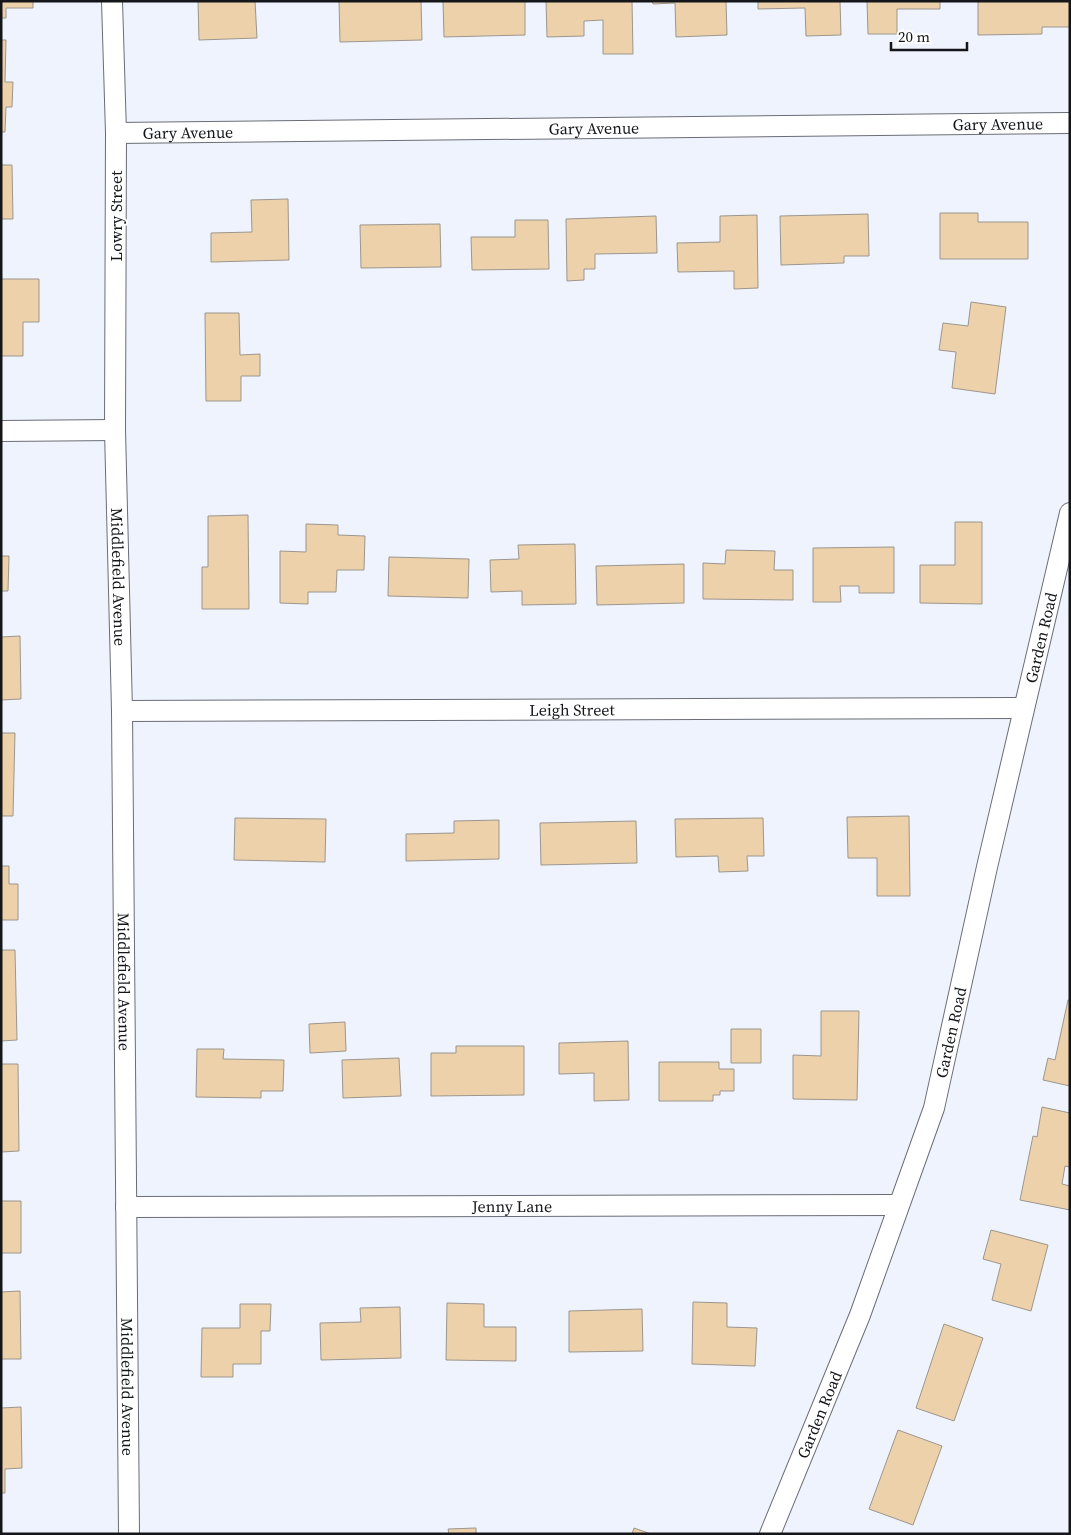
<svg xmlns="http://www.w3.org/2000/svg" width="1071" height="1535" font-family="'Source Serif 4',serif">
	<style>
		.building { fill: #edd1ab; stroke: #9c968d }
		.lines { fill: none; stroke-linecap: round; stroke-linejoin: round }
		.street-casing { stroke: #6a6d76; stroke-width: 22 }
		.street { stroke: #fff; stroke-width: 20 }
		.labels { text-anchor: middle; stroke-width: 4; stroke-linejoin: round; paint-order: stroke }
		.street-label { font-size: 16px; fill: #141619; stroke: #fff }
	</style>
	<rect width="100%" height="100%" fill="#eff3fe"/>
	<path class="building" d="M1 1H33V8H6V18H1Z
		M198 1H255L257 38 199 40Z
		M339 1H421L422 40 340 42Z
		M443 1H525V35L444 37Z
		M546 1H632L633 54H603V20L584 21V36L547 37Z
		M652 1H726L727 35 676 37 675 3 653 4Z
		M758 1H840L841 35 806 36 805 8 758 9Z
		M867 1H940V9H897V34H868Z
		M978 1H1070V27H1042V34L978 35Z
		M1 40H6L5 82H13L12 107H6L5 132H1Z
		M1 165H12L13 219H1Z
		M288 199 289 260 211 262V233L252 232 251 200Z
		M940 213H978V222H1028V259H940Z
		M868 214 869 256H844V263L781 265 780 216Z
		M757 215 758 288 734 289V271L678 272 677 243 720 242V216Z
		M656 216 657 253 595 254V269H584V280L567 281 566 219Z
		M515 220H548L549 269 472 270 471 237H515Z
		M440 224 441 267 361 268 360 225Z
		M1 279H39V322H23V356H1Z
		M971 302 1006 307 995 394 952 388 956 352 939 350 943 323 968 326Z
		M205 313H239L240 355 260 354V376H241V401H206Z
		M248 515 249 609H202V567H208V516Z
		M955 522H982V604L920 603V565H955Z
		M306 524 338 525V535L365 536 364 570H337L336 592H308V604L280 603V551L306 552Z
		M575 544 576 604 522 605V591L491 592 490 560 519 559 518 545Z
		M894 547V593H859V586H840L841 602H813V548Z
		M726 550 775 551 774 570H793V600L703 599V563L725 564Z
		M1 556H9L8 591H1Z
		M389 557 469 559 468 598 388 596Z
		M684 564V603L597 605 596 566Z
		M20 636 21 699 1 700V637Z
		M1 733H15L13 816H1Z
		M909 816 910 896H877V858H848L847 817Z
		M235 818 326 819 325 862 234 860Z
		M763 818 764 856H747L748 871 719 872 718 856 676 857 675 819Z
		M499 820V859L406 861V834L454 833V821Z
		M636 821 637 863 541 865 540 823Z
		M1 866H9V884H18V920H1Z
		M1 950H15L17 1040 1 1041Z
		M1068 1000H1070V1086L1043 1080 1048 1058 1055 1060Z
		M821 1011H859L857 1100 793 1099V1055L821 1056Z
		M345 1022 346 1051 310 1053 309 1024Z
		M731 1029H761V1063H731Z
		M628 1041 629 1100 594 1101V1073L559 1074V1043Z
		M456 1046H524V1095L431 1096V1053H456Z
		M197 1049H224L223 1059 284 1060 283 1091H261V1098L196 1097Z
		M399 1058 401 1096 343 1098 342 1060Z
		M659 1062H719V1069H734V1091H720V1095H713V1101H659Z
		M1 1064H18L19 1151 1 1152Z
		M1042 1107 1070 1113V1167L1065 1166 1062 1184 1070 1186V1210L1020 1200 1033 1136 1037 1137Z
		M1 1201H21V1253H1Z
		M991 1230 1048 1245 1031 1311 992 1300 1001 1264 983 1259Z
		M20 1291 21 1359H1V1292Z
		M693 1302 727 1303V1327L757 1328 755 1366 692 1364Z
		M447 1303 484 1304V1327H516V1361L446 1360Z
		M240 1304H271L270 1331H261V1364H233V1377H201L202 1328H240Z
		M400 1307 401 1358 321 1360 320 1323 361 1322 360 1308Z
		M642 1309 643 1351 569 1352V1311Z
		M944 1324 983 1338 954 1421 916 1408Z
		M21 1407 22 1468 5 1469V1493H1V1408Z
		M898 1430 942 1446 913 1525 869 1509Z
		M476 1528V1534H449L448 1529Z
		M634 1528 651 1534H632Z"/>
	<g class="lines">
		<defs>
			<g id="street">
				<path id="s1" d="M112 1 116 133 115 430 122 711 129 1534"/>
				<path id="s2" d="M116 133 1070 123"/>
				<path d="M1 431 115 430"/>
				<path id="s3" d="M122 711 1023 708"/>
				<path id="s4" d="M126 1207 897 1205"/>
				<path id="s5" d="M770 1534 860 1315 934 1108 987 867 1070 513"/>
			</g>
		</defs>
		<use href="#street" class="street-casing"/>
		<use href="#street" class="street"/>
	</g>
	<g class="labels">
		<g class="street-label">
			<text dy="6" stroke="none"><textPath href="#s2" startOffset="882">Gary Avenue</textPath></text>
			<text dy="6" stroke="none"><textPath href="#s2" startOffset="478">Gary Avenue</textPath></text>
			<text dy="6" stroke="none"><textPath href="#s2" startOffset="72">Gary Avenue</textPath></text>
			<text transform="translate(116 216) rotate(-90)" y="6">Lowry Street</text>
			<text dy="6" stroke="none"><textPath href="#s1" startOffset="576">Middlefield Avenue</textPath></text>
			<text dy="6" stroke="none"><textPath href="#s5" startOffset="939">Garden Road</textPath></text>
			<text dy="6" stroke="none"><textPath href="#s3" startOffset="450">Leigh Street</textPath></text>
			<text dy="6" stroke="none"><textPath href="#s1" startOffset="981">Middlefield Avenue</textPath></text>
			<text dy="6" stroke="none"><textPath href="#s5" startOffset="534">Garden Road</textPath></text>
			<text dy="6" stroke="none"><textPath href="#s4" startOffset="386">Jenny Lane</textPath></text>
			<text dy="6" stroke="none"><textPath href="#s1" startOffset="1386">Middlefield Avenue</textPath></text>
			<text dy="6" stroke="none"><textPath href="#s5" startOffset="129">Garden Road</textPath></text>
		</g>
	</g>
	<rect width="1071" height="1535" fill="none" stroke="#141619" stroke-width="5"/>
	<path d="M891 42v8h76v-8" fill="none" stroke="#141619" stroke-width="2.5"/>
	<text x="898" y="42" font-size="15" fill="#141619" stroke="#ffffff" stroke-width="4" paint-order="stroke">20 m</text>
</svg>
